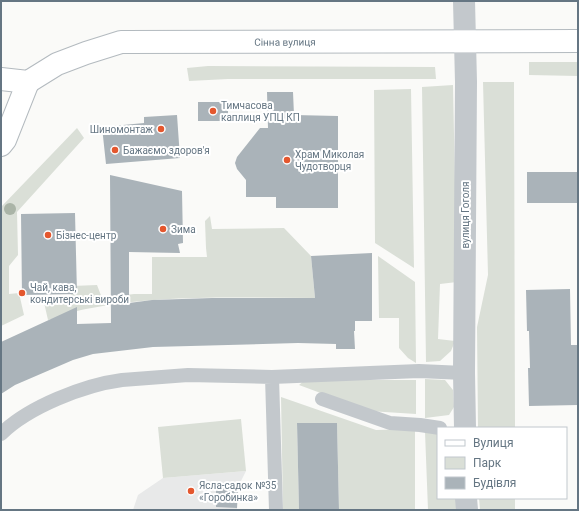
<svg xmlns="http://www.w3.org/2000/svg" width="579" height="511" font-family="Roboto,sans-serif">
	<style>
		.built { fill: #e8e9e9 }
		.green { fill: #dadfd7 }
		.building { fill: #aab3b9 }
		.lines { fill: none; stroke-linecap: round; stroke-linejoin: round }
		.secondary-casing { stroke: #b3babf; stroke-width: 24 }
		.lane { stroke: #c3c8cc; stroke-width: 14 }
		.street { stroke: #c3c8cc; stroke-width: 22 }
		.secondary { stroke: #fff; stroke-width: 22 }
		.tree { fill: #aab4a7 }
		.poi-dot { fill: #e4572e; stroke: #fff; stroke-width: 1.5 }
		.labels { text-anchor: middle; stroke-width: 4; stroke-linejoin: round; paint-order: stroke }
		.street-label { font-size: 10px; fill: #657683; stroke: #fff }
		.poi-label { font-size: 10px; fill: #657683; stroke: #fff; text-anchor: start }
	</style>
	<rect width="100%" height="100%" fill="#fafaf8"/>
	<path class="built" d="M246 471 238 487 237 510H133L138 495 163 478Z"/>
	<path class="green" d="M529 62H578V76L529 75Z
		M208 66 435 67 436 79H228L189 81 187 68Z
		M483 82H514L515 428H478L477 327 488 275Z
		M453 85 457 282 440 284 438 339 455 341 451 351 440 361 426 362 422 87Z
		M411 89 414 268 375 243 374 90Z
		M77 128 84 138 17 212 18 255 9 266V294L19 293 24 315 1 326V207Z
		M210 216 212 229 284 228 311 256 315 298C239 298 161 294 86 309 73 311 61 317 48 320L43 298H71L72 286 97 285 102 298 134 294H152V257H207L206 248 205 221Z
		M378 256 415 282 416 363 408 358 399 348V318H379Z
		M425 379 445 380 453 390 454 407 449 415 425 418Z
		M305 380H416V414L369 411 299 385Z
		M281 397 376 430 415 429V510H339L337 423 297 424 299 510H283Z
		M241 419 246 471 163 478 158 427Z
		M425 432H438V498H457V510H428Z
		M479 498H515V510H480Z"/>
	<path class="building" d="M267 92H293L294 115 338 116V208H276V197H246V180L237 169 235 163 237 157 260 128H268Z
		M198 102H228V121H198Z
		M177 115 180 158 106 164 102 127 144 123V117Z
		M527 172H578V203H527Z
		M110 175 182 191 183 243 178 244 180 253 129 252V303L152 300 212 298H315L311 256 372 253V321H355V331H354L355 349H336V344L298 343 153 347 93 354 73 360 15 385 1 394V342L77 307V324L111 323Z
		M75 213 77 294 22 295 21 214Z
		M570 289 571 345H578V405L529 406 528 368H530L529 331H527L526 290Z
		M297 423H337L339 510H299Z
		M216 486 238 487 237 508 216 507Z"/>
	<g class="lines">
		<defs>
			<g id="secondary">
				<path id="s1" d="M1 79 28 82 57 64 86 53 121 42 578 41"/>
				<path d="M1 145 5 140 28 82"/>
			</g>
		</defs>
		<use href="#secondary" class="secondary-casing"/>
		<path class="lane" d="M272 377 276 510
			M322 399 390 423 420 425 440 428
			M1 434C28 407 84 385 122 380L188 375 272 377 419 371 464 373"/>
		<path class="street" d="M464 1 466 82 464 373 465 428
			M466 498 467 510"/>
		<use href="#secondary" class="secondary"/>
	</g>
	<circle class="tree" cx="10" cy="209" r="6"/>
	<g class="poi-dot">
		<circle cx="213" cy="111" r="4"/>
		<circle cx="161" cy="129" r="4"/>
		<circle cx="115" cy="150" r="4"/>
		<circle cx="287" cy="160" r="4"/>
		<circle cx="163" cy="229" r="4"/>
		<circle cx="48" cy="235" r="4"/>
		<circle cx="22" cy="293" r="4"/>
		<circle cx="191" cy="491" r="4"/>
	</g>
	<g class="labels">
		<g class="street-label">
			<text dy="4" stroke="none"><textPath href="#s1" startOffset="293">Сінна вулиця</textPath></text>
			<text transform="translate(465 215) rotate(-90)" y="4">вулиця Гоголя</text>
		</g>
		<g class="poi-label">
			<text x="221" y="109">Тимчасова<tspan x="221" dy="12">каплиця УПЦ КП</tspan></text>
			<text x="153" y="133" text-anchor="end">Шиномонтаж</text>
			<text x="123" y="154">Бажаємо здоров'я</text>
			<text x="295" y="158">Храм Миколая<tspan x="295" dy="12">Чудотворця</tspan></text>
			<text x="171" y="233">Зима</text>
			<text x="56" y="239">Бізнес-центр</text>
			<text x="30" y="291">Чай, кава,<tspan x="30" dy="12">кондитерські вироби</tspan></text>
			<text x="199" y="489">Ясла-садок №35<tspan x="199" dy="12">«Горобинка»</tspan></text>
		</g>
	</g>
	<rect width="579" height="511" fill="none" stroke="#657683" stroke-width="4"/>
	<rect x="437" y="427" width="130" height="72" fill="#ffffff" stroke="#c1c8cd"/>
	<rect x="445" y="440" width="20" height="6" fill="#ffffff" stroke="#c1c8cd"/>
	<text x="473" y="447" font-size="12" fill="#657683">Вулиця</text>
	<rect x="445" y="457" width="20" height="12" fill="#dadfd7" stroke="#c1c8cd"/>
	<text x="473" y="467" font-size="12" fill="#657683">Парк</text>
	<rect x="445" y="477" width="20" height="12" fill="#aab3b9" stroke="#c1c8cd"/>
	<text x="473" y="487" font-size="12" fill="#657683">Будівля</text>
</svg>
